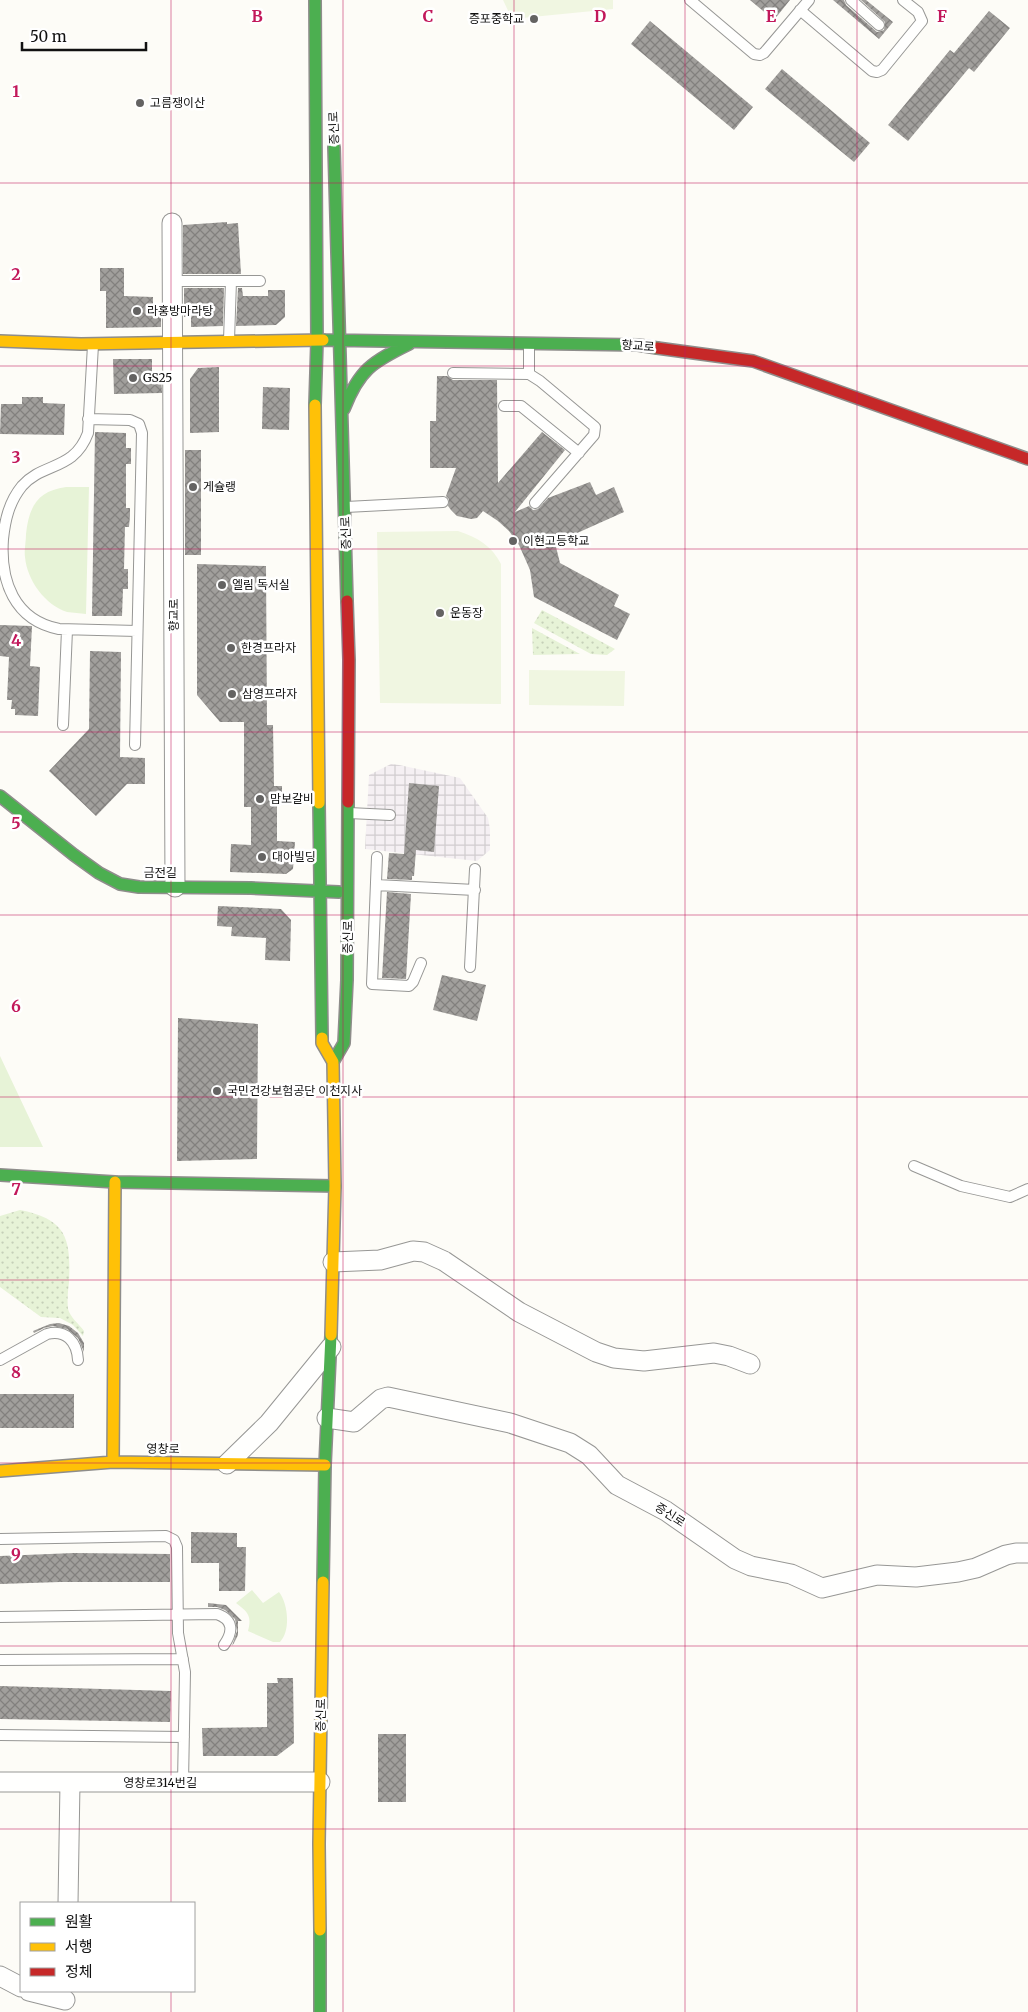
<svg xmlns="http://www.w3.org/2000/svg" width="1028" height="2012" font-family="Merriweather,'Noto Sans KR',serif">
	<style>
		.industrial { fill: url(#industrial-grid) }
		.grass { fill: url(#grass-dots) }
		.park { fill: #e7f3d7 }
		.pitch { fill: #f0f6e1 }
		.building { fill: url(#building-cross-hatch) }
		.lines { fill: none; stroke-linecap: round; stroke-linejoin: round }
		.lane-casing { stroke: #979795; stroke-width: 12 }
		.street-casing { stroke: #979795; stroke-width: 21 }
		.fast-casing { stroke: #8e8d8b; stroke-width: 14 }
		.slow-casing { stroke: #8e8d8b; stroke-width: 14 }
		.jam-casing { stroke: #8e8d8b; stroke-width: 14 }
		.lane { stroke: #fffffe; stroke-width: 10 }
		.street { stroke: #fffffe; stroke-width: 19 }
		.fast { stroke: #4caf50; stroke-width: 11 }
		.slow { stroke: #ffc107; stroke-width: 11 }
		.jam { stroke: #c62828; stroke-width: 11 }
		.grid { fill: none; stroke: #c2185b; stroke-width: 1; stroke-opacity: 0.55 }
		.poi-dot { fill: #646362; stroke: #fff; stroke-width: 2 }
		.labels { text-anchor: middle; stroke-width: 5; stroke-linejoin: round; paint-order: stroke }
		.poi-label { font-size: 12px; fill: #111; stroke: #fff; text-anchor: start }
		.street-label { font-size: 12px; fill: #111; stroke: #fff }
		.grid-label { font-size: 16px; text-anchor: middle; font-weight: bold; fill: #c2185b; stroke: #fff; stroke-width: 5; stroke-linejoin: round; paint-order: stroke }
	</style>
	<defs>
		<pattern id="industrial-grid" width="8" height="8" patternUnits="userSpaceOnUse" patternTransform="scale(1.25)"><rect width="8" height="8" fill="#f5f0f3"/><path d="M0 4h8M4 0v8" fill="none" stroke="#d1cdcf"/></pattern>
		<pattern id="grass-dots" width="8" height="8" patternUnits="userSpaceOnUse" patternTransform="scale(1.25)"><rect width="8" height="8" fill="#e7f3d7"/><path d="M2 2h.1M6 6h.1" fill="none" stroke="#c5cfb8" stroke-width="1.8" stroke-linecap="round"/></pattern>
		<pattern id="building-cross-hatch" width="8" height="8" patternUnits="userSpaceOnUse" patternTransform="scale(1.25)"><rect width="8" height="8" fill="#a19f9c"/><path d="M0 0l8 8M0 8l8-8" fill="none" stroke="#82807e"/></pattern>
	</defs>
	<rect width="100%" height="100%" fill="#fdfcf7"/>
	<path class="industrial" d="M391 764 399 765 460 778 488 818 490 829V850L477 861 365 849 369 775Z"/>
	<path class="grass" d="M542 610 615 649 607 655 591 654 534 623Z
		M532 628 580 654 533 655Z
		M20 1210C67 1219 71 1239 69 1282 68 1291 67 1300 68 1309 70 1317 79 1324 84 1331L83 1336 73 1325 60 1318 41 1317 0 1287V1216Z"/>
	<path class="park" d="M66 487H89L86 614C80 613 73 613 67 612 45 605 27 580 25 557 24 550 26 542 26 534 29 507 37 491 66 487Z
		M0 1056 43 1147H0Z
		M252 1590 263 1603 279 1592C288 1603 291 1631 280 1642H273L248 1631C252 1616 248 1612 236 1603Z"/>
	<path class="pitch" d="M503 0H613V9L512 19Z
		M458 531C477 537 492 546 501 564V704L380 703 377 532Z
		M529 670 625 671 624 706 529 705Z"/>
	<path class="building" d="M750 0H790L774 20Z
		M833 0H844L846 5 877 32 884 30 885 22 861 0H866L893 22 879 39Z
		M989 11 1010 28 974 72 969 68 908 141 888 125 950 50 954 53Z
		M650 21 753 107 734 130 631 44Z
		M782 69 870 143 854 162 765 89Z
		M227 222V224L238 223 241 274H183V225Z
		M100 268H124V296L153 297V304H161V327L106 328V291H100Z
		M184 288H224L223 326 191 327V316L184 317Z
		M238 288H242L243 296H268V290H285V317L276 325 236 326Z
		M113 359H152V374H161L162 393 114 394Z
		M219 367V432L190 433V379L198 368Z
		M437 376H447L453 380H497L498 483 542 432 565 450 515 512 529 506 533 510 538 509 548 498 590 482 596 495 614 487 624 512 555 543 560 563 619 595 614 606 630 614 617 640 534 597 530 570 519 545 509 531 498 521 483 511 477 518 471 519 457 516 451 510 448 506 449 499 446 496 456 468H430V421H436Z
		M263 387 290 388 289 430 262 429Z
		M22 397H43V403L65 404 64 435 0 434 1 404H22Z
		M95 432 126 433V448H131V464H126V508H130V516L129 527H125L124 569H128V589H123L122 616H92Z
		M185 450H201V555H185Z
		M197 564 266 566 267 725H273L274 786H282V805H277V841L295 842 293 869 286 874 230 872 231 844 251 845V807H244V722H220L197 695Z
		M0 625 32 626 30 666 40 667 38 716 15 715V709H11L12 700H7L9 657 0 656Z
		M90 651 121 652 120 757 145 758V784H127L96 816 49 771 89 729Z
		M409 783 439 786 434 852 416 850 414 876H412V880L387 879 389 853 404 854Z
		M387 892 411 894 406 979 382 978Z
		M218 906 281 909 291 920 290 961 265 960 266 938 231 936 232 927 217 926Z
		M442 975 486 985 477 1021 433 1010Z
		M178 1018 258 1024 257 1159 177 1161Z
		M59 1323 69 1326 78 1333 84 1343V1352L78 1338 67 1329 53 1326 44 1328 34 1333 33 1331 50 1324Z
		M0 1394H74V1428H0Z
		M191 1532 237 1533V1547H246L245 1591H219V1563H191Z
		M74 1553 170 1554V1582H60L0 1584V1556Z
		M208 1603 226 1605 242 1621H238V1635L234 1643 232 1646 237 1631 235 1619 225 1610 217 1607H208Z
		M277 1678H293L294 1743 277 1756H203L202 1728 267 1727V1683H278Z
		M0 1686 171 1691 170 1722 0 1719Z
		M378 1734H406V1802H378Z"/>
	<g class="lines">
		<defs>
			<path id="lane" d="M690 0 754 54 760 55 764 53 809 0
				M851 0 879 25
				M800 10 872 71 877 72 882 70 922 21 918 12 903 0
				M173 281H260
				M229 340 231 281
				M93 345 88 433C74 471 43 462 22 486 9 502 5 520 3 539 0 581 14 620 59 629L137 631
				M453 373 529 374 540 381 595 427 594 435 535 503
				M529 374V344
				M504 406H521L579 453
				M88 419 130 420 139 424 142 433 135 745
				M346 507 443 502
				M63 725 67 630
				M349 813 390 815
				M377 857 372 984 409 986 413 982 421 963
				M376 885 475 890
				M470 967 475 869
				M914 1166 961 1186 1010 1197 1028 1189
				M0 1360 47 1334C66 1329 77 1342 78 1360
				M0 1539 166 1536 174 1540 177 1547 178 1633 185 1672 183 1783
				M0 1617 217 1614C234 1620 233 1632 224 1645
				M0 1660 183 1659
				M0 1735 184 1737"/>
			<path id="street" d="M172 223 175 887
				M333 1262 380 1260 413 1251 424 1252 444 1261 519 1312 596 1352 614 1358 644 1361 714 1353 729 1356 750 1364
				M327 1418 354 1422 381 1399 388 1397 510 1423 570 1443 589 1455 617 1485 666 1511 735 1559 751 1566 791 1574 822 1588 877 1575 916 1577 958 1572 976 1568 1006 1555 1016 1553H1028
				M227 1464 269 1423 331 1347
				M0 1782H320
				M68 1903 70 1783
				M0 1976 21 1987
				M29 1991 65 2000"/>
			<path id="fast" d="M315 0 317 341 315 405
				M334 147 347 601
				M323 340 638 345 657 348
				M344 409C359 370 372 362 409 344
				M0 796 74 855 99 873 120 884 139 887 251 888 339 892
				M319 803 322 1038
				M333 1062 344 1043 347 980 348 802
				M0 1175 115 1182 335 1186
				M323 1582 325 1465 331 1335
				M320 1930V2012"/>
			<path id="slow" d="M0 341 81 344 323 340
				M315 405 319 803
				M322 1038V1043L333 1062 335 1186 331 1335
				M113 1462 115 1182
				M0 1471 113 1462 325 1465
				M320 1930 319 1844 323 1582"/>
			<path id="jam" d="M657 348 753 361 1028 459
				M347 601 349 660 348 802"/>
		</defs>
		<use href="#lane" class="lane-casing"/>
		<use href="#street" class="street-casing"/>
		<use href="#fast" class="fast-casing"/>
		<use href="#slow" class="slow-casing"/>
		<use href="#jam" class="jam-casing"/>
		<use href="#lane" class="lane"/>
		<use href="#street" class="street"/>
		<use href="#fast" class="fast"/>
		<use href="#slow" class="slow"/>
		<use href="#jam" class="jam"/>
	</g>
	<path class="grid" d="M171 0V1903M343 0V2012M514 0V2012M685 0V2012M857 0V2012M0 183H1028M0 366H1028M0 549H1028M0 732H1028M0 915H1028M0 1097H1028M0 1280H1028M0 1463H1028M0 1646H1028M0 1829H1028M171 1991V2012"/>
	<g class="poi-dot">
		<circle cx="534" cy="19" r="5"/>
		<circle cx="140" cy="103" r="5"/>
		<circle cx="137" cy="311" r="5"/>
		<circle cx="133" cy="378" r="5"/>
		<circle cx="193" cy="487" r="5"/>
		<circle cx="513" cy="541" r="5"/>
		<circle cx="222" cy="585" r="5"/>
		<circle cx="440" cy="613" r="5"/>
		<circle cx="231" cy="648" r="5"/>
		<circle cx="232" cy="694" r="5"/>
		<circle cx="260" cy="799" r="5"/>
		<circle cx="262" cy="857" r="5"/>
		<circle cx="217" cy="1091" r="5"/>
	</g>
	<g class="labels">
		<g class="poi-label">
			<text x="524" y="23" text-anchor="end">증포중학교</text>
			<text x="150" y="107">고름쟁이산</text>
			<text x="147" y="315">라홍방마라탕</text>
			<text x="143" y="382">GS25</text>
			<text x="203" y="491">게슐랭</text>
			<text x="523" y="545">이현고등학교</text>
			<text x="232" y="589">엘림 독서실</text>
			<text x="450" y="617">운동장</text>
			<text x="241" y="652">한경프라자</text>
			<text x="242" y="698">삼영프라자</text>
			<text x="270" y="803">맘보갈비</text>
			<text x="272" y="861">대아빌딩</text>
			<text x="227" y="1095">국민건강보험공단 이천지사</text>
		</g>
		<g class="street-label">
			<text transform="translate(334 128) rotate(-92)" y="4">증신로</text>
			<text transform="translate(638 346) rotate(4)" y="4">향교로</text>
			<text transform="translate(346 533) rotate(-92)" y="4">증신로</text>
			<text transform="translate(174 615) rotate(-90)" y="4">향교로</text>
			<text x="160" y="877">금전길</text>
			<text transform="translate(348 937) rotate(-89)" y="4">증신로</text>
			<text transform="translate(163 1449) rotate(1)" y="4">영창로</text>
			<text transform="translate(670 1515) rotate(33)" y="4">증신로</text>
			<text transform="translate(321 1715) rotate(-89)" y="4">증신로</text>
			<text x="160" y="1787">영창로314번길</text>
		</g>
	</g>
	<g class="grid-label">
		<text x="257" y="22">B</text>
		<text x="428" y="22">C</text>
		<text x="600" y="22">D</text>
		<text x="771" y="22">E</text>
		<text x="942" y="22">F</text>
		<text x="16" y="97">1</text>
		<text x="16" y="280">2</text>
		<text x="16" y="463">3</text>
		<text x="16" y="646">4</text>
		<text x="16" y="829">5</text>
		<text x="16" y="1012">6</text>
		<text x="16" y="1195">7</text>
		<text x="16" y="1378">8</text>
		<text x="16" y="1560">9</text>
	</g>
	<rect x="20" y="1902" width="175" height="90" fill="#ffffff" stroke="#a0a0a0"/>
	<rect x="30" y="1918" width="25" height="8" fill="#4caf50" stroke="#a0a0a0"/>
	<text x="65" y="1927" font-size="15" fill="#111111">원활</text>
	<rect x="30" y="1943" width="25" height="8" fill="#ffc107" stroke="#a0a0a0"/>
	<text x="65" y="1952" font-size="15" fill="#111111">서행</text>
	<rect x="30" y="1968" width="25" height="8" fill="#c62828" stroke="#a0a0a0"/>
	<text x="65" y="1977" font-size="15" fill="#111111">정체</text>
	<path d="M22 42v8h124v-8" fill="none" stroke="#111111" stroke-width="2.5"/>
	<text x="30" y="42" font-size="15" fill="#111111" stroke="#ffffff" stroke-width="4" paint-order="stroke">50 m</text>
</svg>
